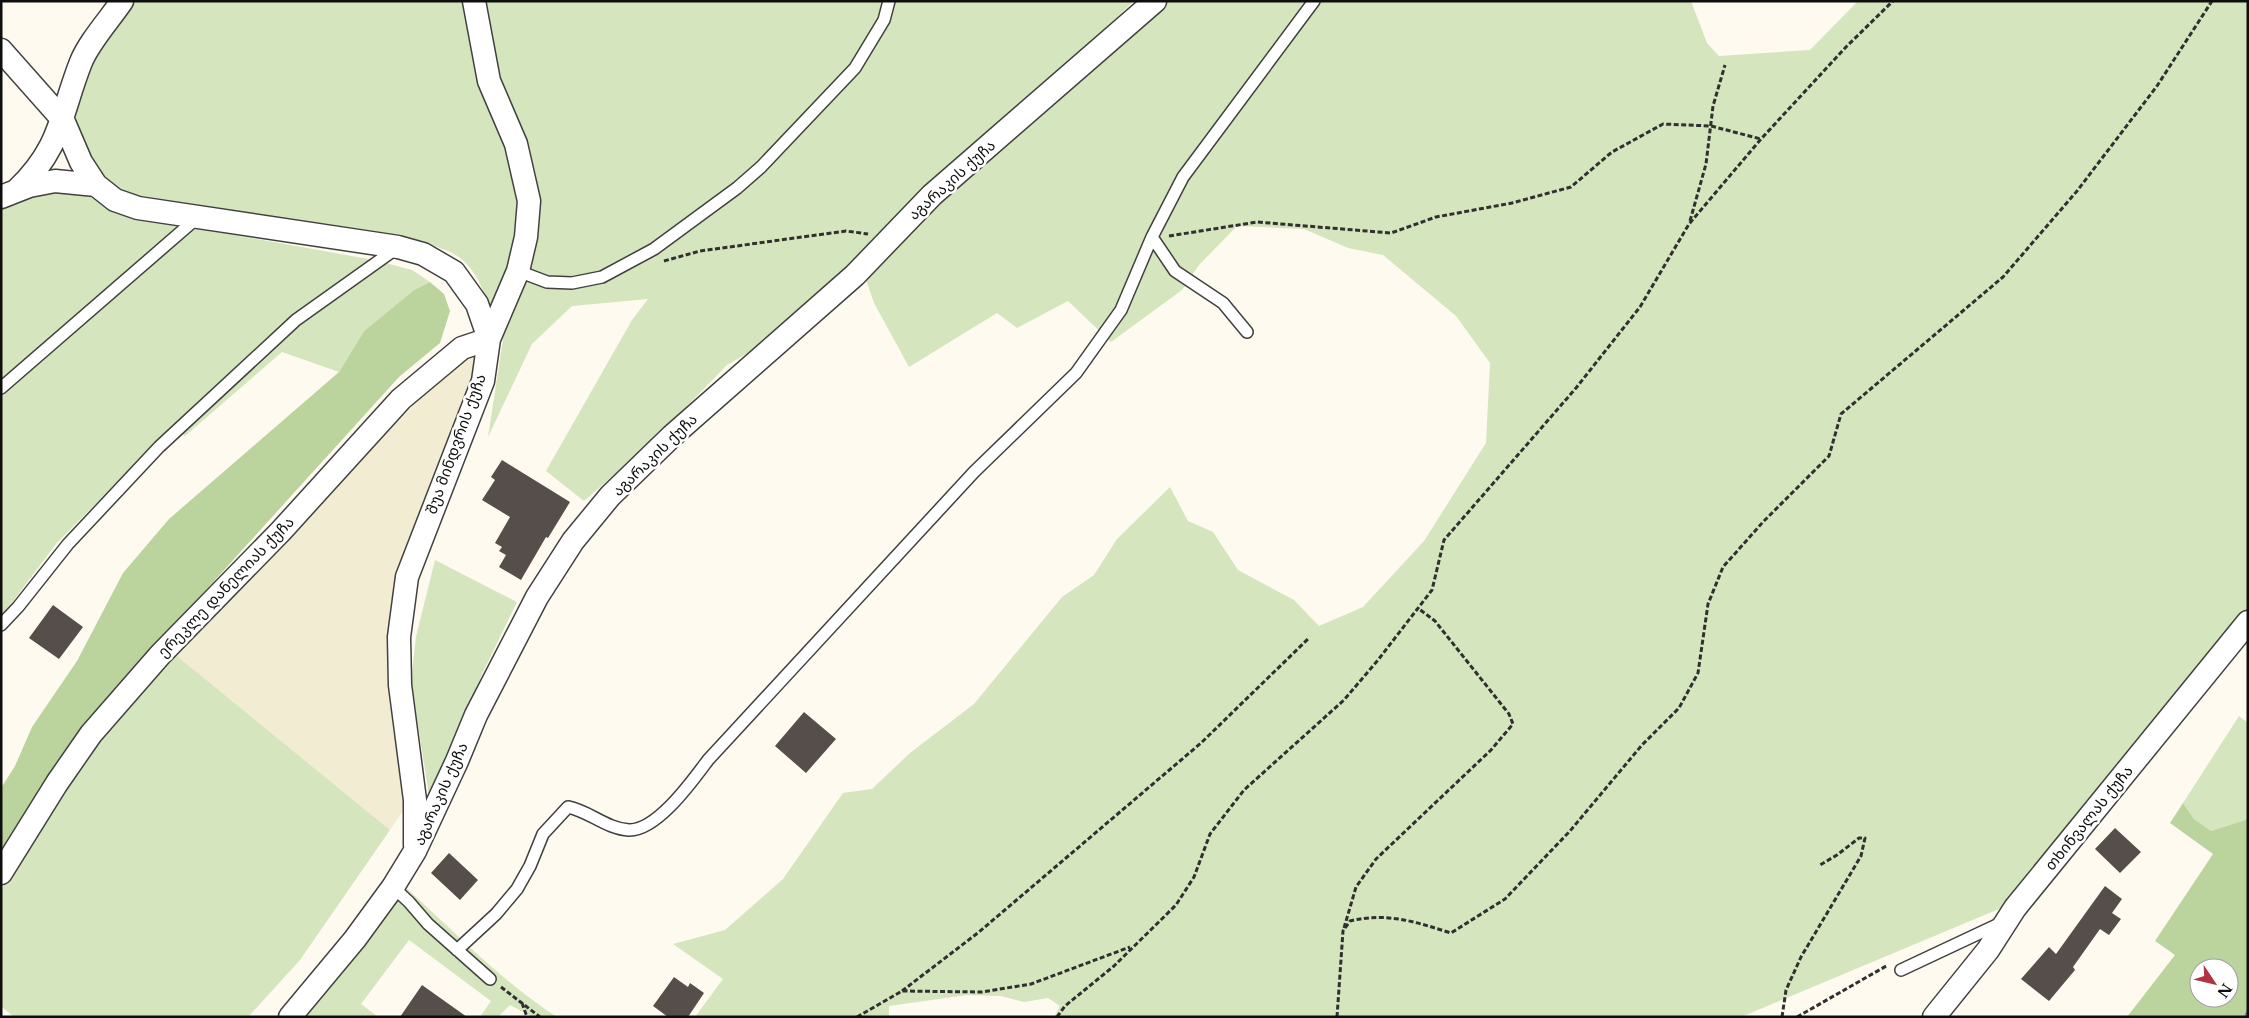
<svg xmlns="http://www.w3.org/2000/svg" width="2249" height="1018" font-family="'Libre Baskerville','Noto Sans Georgian',serif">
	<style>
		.farmland { fill: #f1ecd2 }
		.green { fill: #d5e5bd }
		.forest { fill: #bbd49e; fill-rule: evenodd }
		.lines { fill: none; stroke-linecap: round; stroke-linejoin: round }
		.stream { stroke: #489ac0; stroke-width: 5.5 }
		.building { fill: #564e4b }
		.service-casing { stroke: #414141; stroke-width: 14 }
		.minor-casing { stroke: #414141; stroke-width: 25 }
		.path { stroke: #303030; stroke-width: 3; stroke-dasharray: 5 2.5; stroke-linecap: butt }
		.service { stroke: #fff; stroke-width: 11 }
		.minor { stroke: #fff; stroke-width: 22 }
		.labels { text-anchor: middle; stroke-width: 5; stroke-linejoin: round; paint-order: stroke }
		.street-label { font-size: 15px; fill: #0e0e0e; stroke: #fff }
	</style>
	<rect width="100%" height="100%" fill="#fefaf0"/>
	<path class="farmland" d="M473 354 475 365 460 411 400 570 388 627 405 808 390 830 172 652 412 407 447 369Z"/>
	<path class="green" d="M130 1H466L511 146 523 207 493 319C486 296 478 270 456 255 448 250 436 247 427 243L149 202 126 197 110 185 78 139 72 112 94 53Z
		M479 1H1134L1073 59 930 182 806 308 771 339 727 365 656 438 584 501 546 471 632 320 648 299 572 306 532 344 488 437 504 333 540 204 535 172 493 72Z
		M1167 1H1691L1707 43 1719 56 1810 50 1858 1H2248V609L2006 906 1741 1017H1054L1060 1006 1048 998 1024 1002 1001 996 967 995 889 1006V1017H695L723 979 673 944 725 930 783 879 843 793 872 789 910 753 974 704 1062 597 1094 575 1117 539 1170 487 1188 521 1213 532 1238 570 1294 600 1319 626 1363 607 1424 541 1486 443 1490 363 1456 316 1383 255 1348 248 1304 229 1237 226 1199 265 1182 290 1111 342 1068 301 1017 328 997 313 909 367 874 303 864 274 937 204Z
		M75 191 93 198 108 209 135 217 374 260 412 270 430 282 414 290 364 331 339 372 282 352 185 436 171 427 56 544 1 617V210C25 197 48 193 75 191Z
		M435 560 517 602 482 674 433 801 429 795 411 681 416 637Z
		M172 652 390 830 300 960 248 1017H14L1 1006V890L72 776 148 676Z
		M2239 716 2248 723V819L2211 831 2194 819 2183 803Z
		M405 887C453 930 503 983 557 1017H533L510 1005 498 1017H480L491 1001 409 940 361 1004 378 1017H304L318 1002Z"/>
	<path class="forest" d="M430 282 444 294 450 311 440 343 399 377 156 645 1 858V788L15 766 32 727 77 661 123 573 169 519 339 372 364 331 414 290Z
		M2183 803 2194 819 2211 831 2248 819V1017H2127L2175 955 2155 941 2213 854 2170 823ZM2199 968H2229V998H2199Z"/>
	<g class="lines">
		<path class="stream" d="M2247 1017 2248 1014"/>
	</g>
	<path class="building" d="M502 460 570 502 548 538 546 537 521 580 499 567 506 555 499 551 502 547 495 543 510 517 482 500 495 480 491 477Z
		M53 605 83 627 59 659 29 638Z
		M804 712 836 739 806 773 775 746Z
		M2115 828 2141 852 2120 873 2095 849Z
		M449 853 478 880 460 900 431 873Z
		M2105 886 2122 899 2112 913 2121 919 2109 935 2100 929 2073 967 2075 970 2049 1001 2021 979 2049 947 2056 954Z
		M674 977 688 987 690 983 704 993 688 1017H668L653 1006Z
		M422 985 467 1017H400Z"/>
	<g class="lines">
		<defs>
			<path id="service" d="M518 271 547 282 572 283 602 277 654 249 737 188 761 167 855 68 884 20 889 1
				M1247 332 1223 303 1175 271 1152 237 1183 177 1314 1
				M1 388 197 218
				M1 625 18 607 68 544 159 447 296 320 397 248
				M393 887 409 902 428 924 490 979
				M457 950 496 914 517 889 530 866 543 834 568 807C589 811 607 829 629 830 657 831 693 780 708 760L974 472 1076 373 1121 310 1152 237
				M1901 970 2001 923"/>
			<path id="minor" d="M1 50 63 120 81 162 96 185
				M17 190C62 147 60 115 81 62 89 42 110 19 122 1
				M1 197 29 186 55 181 96 185 115 200 138 208 398 247 423 254 454 272 477 304 489 339 483 381 407 577 399 637 400 685 415 800V845
				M1 873 57 783 91 734 160 655 281 531 401 399 462 348 489 339 518 271 526 237 529 201 516 144 489 81 474 1
				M290 1017 355 939 393 887 415 851 457 761 476 715 537 597 573 541 610 496 672 436 855 275 932 195 1155 1
				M1934 1017 1988 950 2015 908 2248 622"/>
		</defs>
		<use href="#service" class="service-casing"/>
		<use href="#minor" class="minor-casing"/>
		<path class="path" d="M1690 221 1706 164 1713 106 1725 65
			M1169 236 1257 222 1391 233 1436 217 1512 203 1571 187 1612 152 1663 124 1711 126 1761 139
			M664 261 700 251 846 231 868 234
			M1344 928 1356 887 1376 859 1491 750 1513 724 1509 714 1435 621 1419 609
			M501 987 540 1017
			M902 991 979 932 1201 743 1309 638
			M522 1003 527 1017
			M857 1017 902 991 982 992 1031 984 1130 947
			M1057 1017 1065 1006 1114 966 1176 905 1194 877 1210 834 1244 790 1344 700 1378 660 1432 590 1444 540 1576 388 1640 307 1689 224 1761 139 1846 47 1893 1
			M1337 1017 1343 931 1350 921C1387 912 1416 922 1451 933L1505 899 1570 831 1642 745 1679 708 1698 673 1708 604 1723 567 1763 522 1829 456 1841 414 2003 277 2077 191 2157 86 2212 1
			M1782 1017 1786 990 1801 957 1861 856 1865 838H1859L1837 855 1820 865
			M1797 1017 1888 965"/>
		<use href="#service" class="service"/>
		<use href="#minor" class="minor"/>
	</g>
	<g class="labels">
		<g class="street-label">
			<text transform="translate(952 180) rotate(-42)" y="5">აგარაკის ქუჩა</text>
			<text transform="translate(456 444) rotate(-70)" y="5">შუა მინდვრის ქუჩა</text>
			<text transform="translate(655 455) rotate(-44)" y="5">აგარაკის ქუჩა</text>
			<text transform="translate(226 587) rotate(-46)" y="5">ერეკლე დანელიას ქუჩა</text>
			<text transform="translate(441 794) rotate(-66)" y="5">აგარაკის ქუჩა</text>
			<text transform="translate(2089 818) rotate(-51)" y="5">თხინვალას ქუჩა</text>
		</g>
	</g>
	<rect width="2249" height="1018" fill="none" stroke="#0e0e0e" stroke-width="5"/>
	<g transform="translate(2214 983) rotate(125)"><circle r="24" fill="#ffffff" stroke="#9f9f9f"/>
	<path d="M0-4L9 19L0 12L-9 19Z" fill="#b13344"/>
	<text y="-8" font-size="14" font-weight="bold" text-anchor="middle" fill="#0e0e0e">N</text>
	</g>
</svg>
